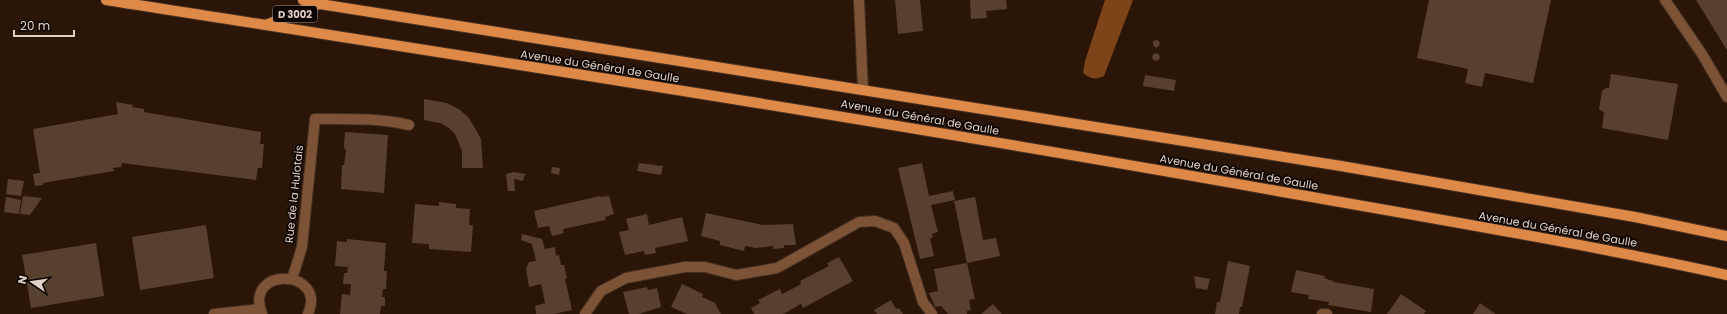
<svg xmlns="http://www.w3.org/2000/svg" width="1727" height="314" font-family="Poppins,sans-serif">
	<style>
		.water { fill: #7c4418 }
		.building { fill: #58402f }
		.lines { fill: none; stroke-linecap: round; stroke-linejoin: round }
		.street-casing { stroke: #442f21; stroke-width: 12 }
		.primary-casing { stroke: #442f21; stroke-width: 12 }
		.street { stroke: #7c5336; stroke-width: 10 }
		.primary { stroke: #df8949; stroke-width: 10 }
		.labels { text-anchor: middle; stroke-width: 3.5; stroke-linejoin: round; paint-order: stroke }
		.shield { fill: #0c0501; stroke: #a0938c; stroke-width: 1 }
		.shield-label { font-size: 10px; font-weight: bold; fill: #e0d0c7 }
		.street-label { font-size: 11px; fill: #e0d0c7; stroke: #0c0501 }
	</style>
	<rect width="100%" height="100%" fill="#2b1506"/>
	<path class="water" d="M1105 0H1133L1104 76C1096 80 1090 79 1083 73L1085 61Z"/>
	<path class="building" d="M895 0H920L923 31 898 34Z
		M970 0H1006L1007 9 986 11 987 18 971 19Z
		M1429 0H1551L1533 83 1485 73 1482 87 1465 83 1468 69 1417 58Z
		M1696 0H1727V50Z
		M1157 40 1160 42 1159 46 1156 48 1153 45V41Z
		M1157 53 1160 56 1159 60 1155 61 1152 58 1153 54Z
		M1611 74 1678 84 1668 140 1602 128 1604 113 1599 109 1602 91 1606 88H1609Z
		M1145 75 1176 80 1174 91 1143 86Z
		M424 99 447 103 460 110 469 118 481 139 483 168H462V151L455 134 449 128 440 123 424 120Z
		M116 102 133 105 132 107 144 109V112L261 132 260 144H264L262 168H258L256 180 122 163 121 167 113 168 114 171 43 183V185L35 186 33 174 40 173 33 129 118 114Z
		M345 132 388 135 384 193 341 189 342 165H344L346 151 344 147Z
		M639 163 663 166 661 175 637 171Z
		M922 163 929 196 953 191 955 200 931 205 938 232 932 234 933 238H930L934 256 920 259 898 168Z
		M552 167 560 168 559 175 551 173Z
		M514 172 525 174 523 181 514 179 515 191H508L506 174Z
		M8 179 24 181 21 196 6 194Z
		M23 196 42 198 30 215 20 214Z
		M600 196 601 197 609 196 614 214 605 217 606 220 563 229 564 233 552 236 549 226 538 228 534 211Z
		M6 197 21 200 19 214 4 212Z
		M975 197 983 240 996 238 1000 256 967 263 954 201Z
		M439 202 456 204V208L470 209 469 225H473L471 252 429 249V244L412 243 415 204 439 206Z
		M706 213 763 225 793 224 796 245H784V248L773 249V246L756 248 745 246 744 251 720 245V241L701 236Z
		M647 214 649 225 682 217 688 241 655 248 656 253 645 255 644 251 625 255 619 232 629 230 626 219Z
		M206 225 214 278 140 290 132 237Z
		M522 234 542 239 545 249 555 247 556 256 559 255 561 265H564L567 278 565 279 572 310 554 314H536L535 306 545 303 541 284 529 287 526 268 529 262 536 261 532 244 521 240Z
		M347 239 386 243 384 271H387L386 289H383L382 297H385V306H381L380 314H340L342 294 350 295 351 284H343L344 273H347L348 267 335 266 337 241 347 242Z
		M96 243 104 296 31 308 22 255Z
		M839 257 853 281 803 308 801 304 783 314H754L751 308 760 303 758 300 780 289 782 294 792 289 801 284 800 281 829 266 827 263Z
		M1228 261 1250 266 1242 307H1240L1239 314H1215L1217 302H1220Z
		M967 263 975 299 969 300 971 310 967 311V314H948L941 306 935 307 929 293 938 291 934 269Z
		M1296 270 1325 276 1324 278 1333 281V282L1374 289 1371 312 1328 305 1329 302 1308 299 1309 295 1291 292Z
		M1194 276 1210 279 1207 290 1196 288Z
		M682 284 703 294 702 297 715 303 721 314H687L671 307Z
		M647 287 648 290 657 288 661 307 639 314H629L623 292Z
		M1401 294 1426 311 1424 314H1387Z
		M891 300 896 309 899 308 903 314H877L874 310Z
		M1480 303 1496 314H1473Z
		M993 304 1002 314H981Z"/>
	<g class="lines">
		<defs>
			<path id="street" d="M859 0 863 90
				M1665 0 1702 54 1727 97
				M292 279 302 247 315 119C346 119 378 118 409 125
				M214 314 260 309
				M262 314C243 265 328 269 308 314
				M585 314 601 291 626 278 685 267H705L736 275 777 268 859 222 875 221 894 228 904 243 923 302 932 314
				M1322 314H1327"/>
			<path id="primary" d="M106 0C495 61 884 121 1272 190 1424 217 1576 242 1727 275
				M303 0 320 4 1341 166 1635 217 1727 236
				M266 25 321 3"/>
		</defs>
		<use href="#street" class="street-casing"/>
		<use href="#primary" class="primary-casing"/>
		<use href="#street" class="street"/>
		<use href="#primary" class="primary"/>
	</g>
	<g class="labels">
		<rect class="shield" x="273" y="6" width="44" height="16" rx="3"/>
		<g class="shield-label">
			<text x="295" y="18">D 3002</text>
		</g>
		<g class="street-label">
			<text transform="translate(600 66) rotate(9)" y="4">Avenue du Général de Gaulle</text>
			<text transform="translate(920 117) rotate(10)" y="4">Avenue du Général de Gaulle</text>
			<text transform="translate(1239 172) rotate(10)" y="4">Avenue du Général de Gaulle</text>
			<text transform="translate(294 194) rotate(-84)" y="4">Rue de la Hulotais</text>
			<text transform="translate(1558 229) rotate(10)" y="4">Avenue du Général de Gaulle</text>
		</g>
	</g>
	<g transform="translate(32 282) rotate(283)" stroke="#0c0501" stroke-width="3" paint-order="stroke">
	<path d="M0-3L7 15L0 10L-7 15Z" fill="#e0d0c7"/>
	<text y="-6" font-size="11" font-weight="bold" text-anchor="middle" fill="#e0d0c7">N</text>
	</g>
	<path d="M14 30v6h60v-6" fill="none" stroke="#e0d0c7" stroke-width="2"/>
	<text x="20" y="30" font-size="12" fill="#e0d0c7" stroke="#0c0501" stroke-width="3" paint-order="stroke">20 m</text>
</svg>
